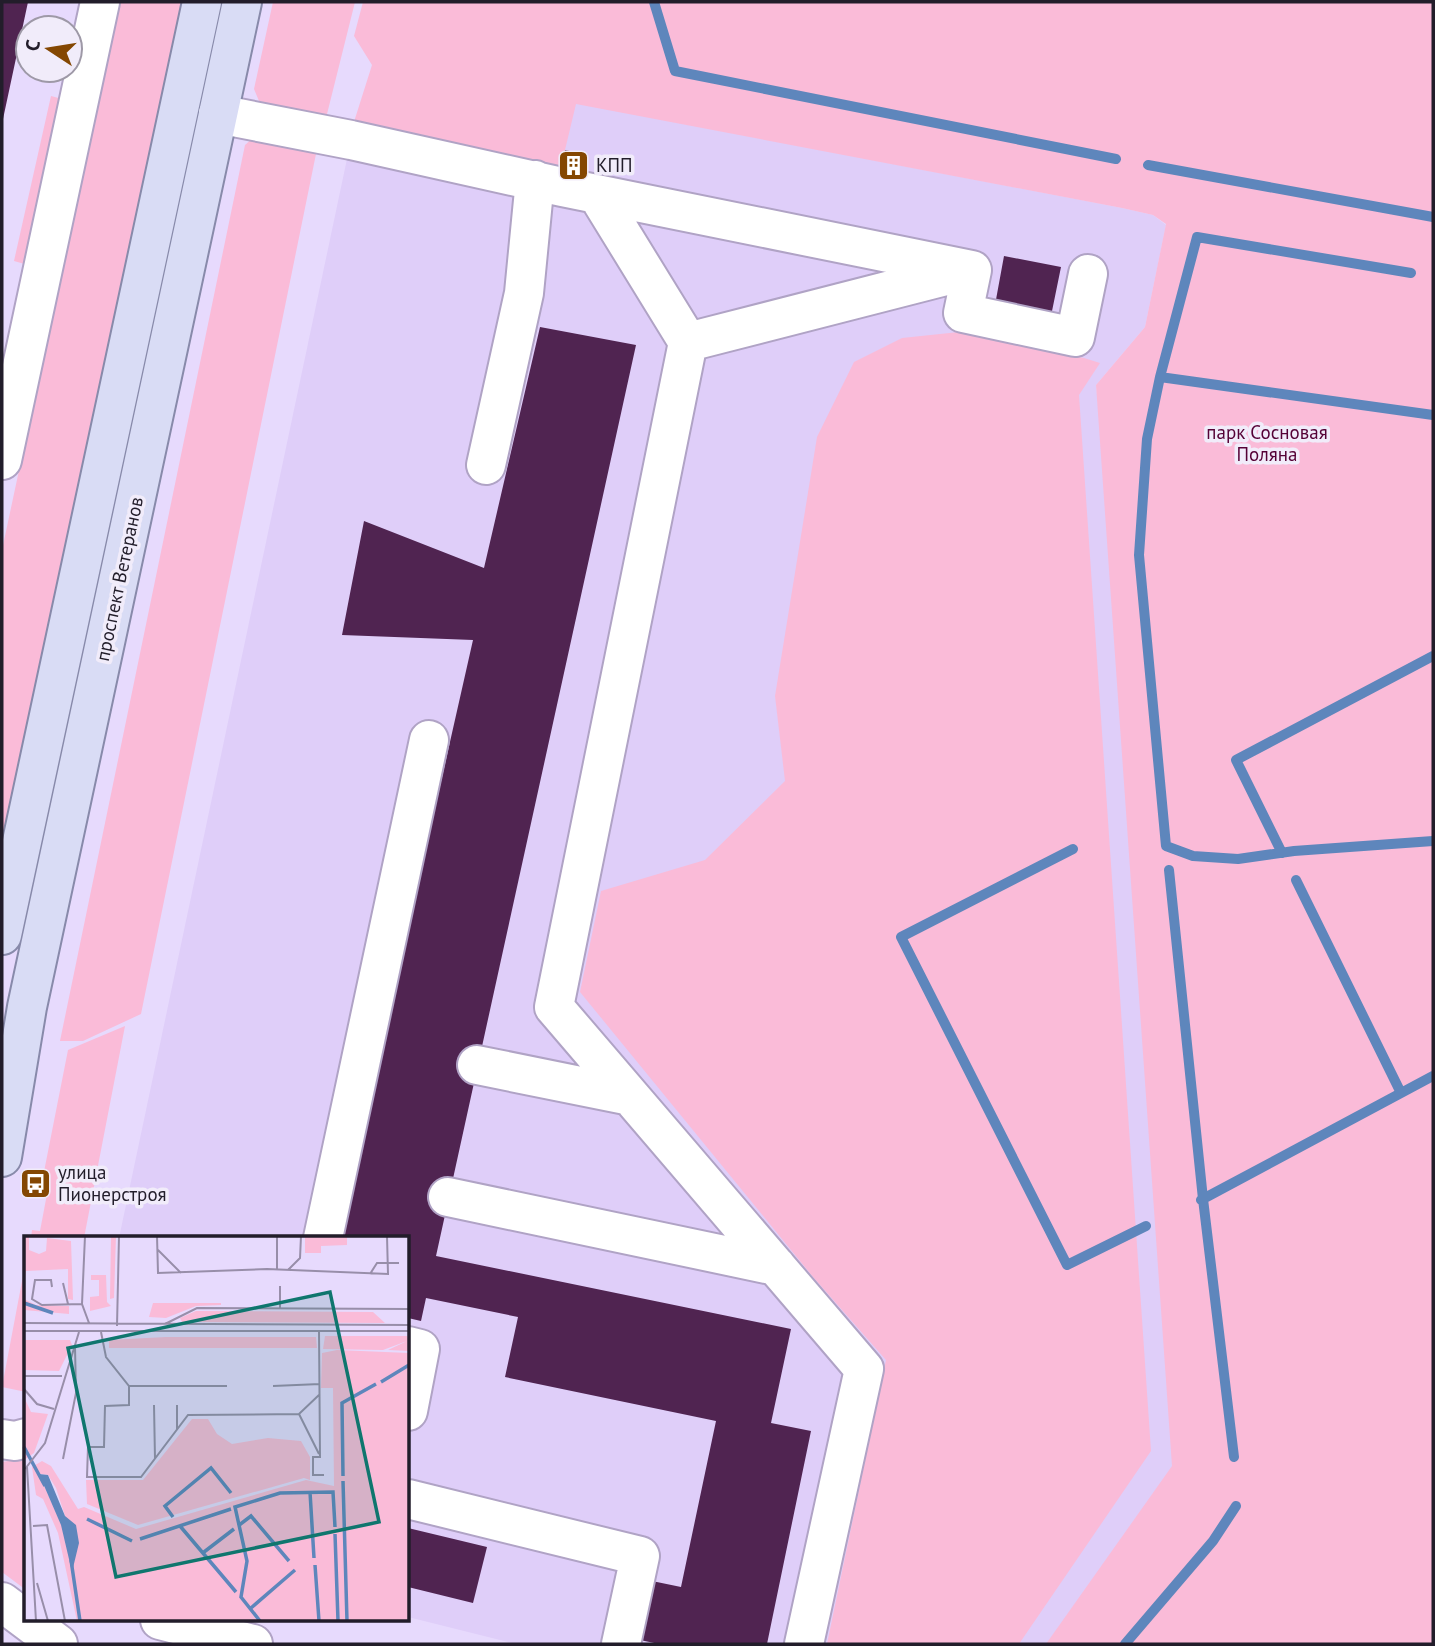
<svg xmlns="http://www.w3.org/2000/svg" width="1435" height="1646" font-family="'PT Sans',sans-serif">
	<style>
		.built { fill: #dfcef9 }
		.green { fill: #fabbd8 }
		.lines { fill: none; stroke-linecap: round; stroke-linejoin: round }
		.stream { stroke: #5e86bc; stroke-width: 10 }
		.building { fill: #502451 }
		.minor-casing { stroke: #b0a3c5; stroke-width: 42 }
		.major-casing { stroke: #888aaa; stroke-width: 42 }
		.minor { stroke: #fff; stroke-width: 38 }
		.major { stroke: #d9dcf5; stroke-width: 38 }
		.labels { text-anchor: middle; stroke-width: 7; stroke-linejoin: round; paint-order: stroke }
		.poi-label { font-size: 19px; fill: #221d2a; stroke: #f1ecfa; text-anchor: start }
		.park-label { font-size: 19px; fill: #550136; stroke: #f1ecfa }
		.street-label { font-size: 19px; fill: #221d2a; stroke: #f1ecfa }
		.inset-river { fill: none; stroke: #5e86bc; stroke-width: 3.5 }
		.inset-road { fill: none; stroke: #988ea9; stroke-width: 2 }
		.view { fill: #0f766e; fill-opacity: 0.15; stroke: #0f766e; stroke-width: 3.5 }
		.inset-edge { fill: none; stroke: #221d2a; stroke-width: 3.5 }
	</style>
	<rect width="100%" height="100%" fill="#e7dafd"/>
	<path class="built" d="M576 103 1122 208 1153 215 1166 225 1145 327 1096 385 1205 1481 1076 1644H516L408 1617V1238H119L351 140Z"/>
	<path class="green" d="M119 2H189L2 867V550Z
		M273 2H355L326 118 259 101 254 89Z
		M363 2H1433V1644H1046L1172 1466 1096 385 1145 327 1166 224 1153 215 1122 208 576 104 559 175 353 125 372 65 354 36Z
		M51 96 66 100 28 265 14 261Z
		M257 134 317 149 141 1014 83 1041H60L245 145Z
		M959 332 1084 358 1100 363 1079 395 1151 1451 1019 1644H827L886 1360 813 1277 580 992 601 891 705 860 785 781 775 696 817 437 854 362 902 338Z
		M125 1026 84 1238H31L32 1230 40 1231 47 1194 40 1192 68 1050Z
		M26 1260V1392L2 1387Z
		M26 1458V1590L2 1572V1462Z"/>
	<g class="lines">
		<path class="stream" d="M654 2 675 71 1116 159
			M1148 165 1433 217
			M1411 273 1197 237 1160 377 1147 439 1139 555 1166 846 1193 856 1238 859 1294 851 1433 841
			M1160 377 1433 415
			M1073 849 901 937 1067 1265 1146 1226
			M1282 853 1236 760 1433 656
			M1169 870 1203 1199 1234 1457
			M1296 880 1401 1093
			M1201 1200 1433 1076
			M1125 1644 1213 1541 1236 1506"/>
	</g>
	<path class="building" d="M2 2H28L3 119H2Z
		M565 150 588 155 582 180 559 175Z
		M1004 256 1061 267 1051 316 995 305Z
		M540 327 636 345 436 1256 791 1329 771 1423 811 1431 767 1644H659L640 1640 652 1581 681 1587 716 1421 505 1377 518 1317 426 1298 421 1321 408 1318V1238H338L473 640 342 635 364 521 484 568Z
		M408 1528 487 1547 473 1603 408 1587Z"/>
	<g class="lines">
		<defs>
			<path id="minor" d="M218 114 351 140 562 187 972 270 963 313 1075 337 1088 274
				M597 194 688 342 554 1007 864 1369 804 1644
				M688 342 961 272
				M2 460 100 2
				M486 465 524 293 535 180
				M477 1065 630 1096
				M448 1197 776 1266
				M323 1238 429 740
				M408 1346 420 1349 408 1411
				M2 1439 15 1441 26 1438
				M408 1499 640 1556 621 1644
				M2 1602 58 1644
				M160 1620 253 1644"/>
			<path id="major" d="M2 935 202 2
				M2 1157 27 1007 242 2"/>
		</defs>
		<use href="#minor" class="minor-casing"/>
		<use href="#major" class="major-casing"/>
		<use href="#minor" class="minor"/>
		<use href="#major" class="major"/>
	</g>
	<defs>
		<symbol id="building-square" viewBox="-11 -11 22 22"><rect x="-9" y="-9" width="18" height="18" rx="4" fill="#844702" stroke="#f1ecfa"/><path d="M-4-6H4V6H1V3H-1V6H-4ZM-2.5-4.3h1.7v1.8h-1.7ZM.8-4.3h1.7v1.8H.8ZM-2.5-1h1.7V.8h-1.7ZM.8-1h1.7V.8H.8Z" fill="#fff"/></symbol>
		<symbol id="bus-square" viewBox="-11 -11 22 22"><rect x="-9" y="-9" width="18" height="18" rx="4" fill="#844702" stroke="#f1ecfa"/><path d="M-5-6H5V4H4V6H2V4H-2V6H-4V4H-5ZM-3.5-4V0h7V-4ZM-3.5 1.2v1.5H-2V1.2ZM2 1.2v1.5H3.5V1.2Z" fill="#fff"/></symbol>
	</defs>
	<g fill-rule="evenodd">
		<use href="#building-square" x="556" y="148" width="35" height="35"/>
		<use href="#bus-square" x="18" y="1166" width="35" height="35"/>
	</g>
	<g class="labels">
		<g class="poi-label">
			<text x="596" y="172">КПП</text>
			<text x="58" y="1179">улица<tspan x="58" dy="22">Пионерстроя</tspan></text>
		</g>
		<g class="park-label">
			<text x="1267" y="439">парк Сосновая<tspan x="1267" dy="22">Поляна</tspan></text>
		</g>
		<g class="street-label">
			<text transform="translate(119 579) rotate(-78)" y="7">проспект Ветеранов</text>
		</g>
	</g>
	<g transform="translate(24 1236)">
		<rect width="385" height="385" fill="#e7dafd"/>
		<path d="M0 0H5V14L15 18 22 15 23 2 47 5 49 64 44 63V33L2 35 0 47ZM87 0H92L90 62 86 63ZM281 0H323V9L297 10V17H281ZM67 39H82L83 66 87 70 66 75V61L75 60V44H67ZM0 63 12 69 45 70V78L0 74ZM129 67H197V69L172 70 142 82 125 81ZM172 75 349 76 361 87 158 86 156 82ZM301 100H383L385 104V115L364 114 383 105 359 114 299 113ZM142 101H292L293 112H85V104ZM0 104H46L48 109 35 135 0 134ZM313 114 385 117V385H53L34 297 19 263 12 259 8 231 18 225 27 230 54 273 60 271 112 293 282 244 310 250 309 152H297L298 117ZM15 238 24 239 32 252 41 280 37 288ZM0 161 7 176 24 178 10 217 0 224ZM168 183H184L193 198 208 208 244 202 277 205 286 221V244L280 242 114 289 63 268 62 244H119Z" fill="#fabbd8" fill-rule="evenodd"/>
		<path d="M15 238 24 239 41 280 52 289 55 307 48 336 37 289Z" fill="#5e86bc"/>
		<path class="inset-river" d="M0 67 29 77M357 146 385 129M0 211 21 250M319 240 318 167 352 148M319 245 323 385M286 256 290 322M149 281 141 270 187 232 207 257M63 283 108 305M156 290 212 356M214 290 227 280 265 325M311 298 314 385M116 303 207 273M180 316 210 293M47 324 56 385M291 329 295 385M227 372 271 334M236 385 217 361 223 325 211 271 256 257 309 256 311 291"/>
		<path class="inset-road" d="M17 0H41M61 0 58 68 65 87M133 0 134 37 243 33 364 38 363 0M253 0V34M134 14 157 37M264 34 276 22 277 0M346 38 353 27H375M39 47 44 68M256 50V72M28 51 27 44H11L8 63 18 69 58 68M0 87 385 89M141 88 173 72 385 73M93 90 95 0M0 95H385M295 95 296 221H289V239H300M77 96 82 121 105 150H203M0 140H38M105 150V169L81 170 80 211H64L63 241H117L164 179 275 178 296 158M249 150 296 148M0 153 13 168 30 173M130 169 131 223M153 169V194M275 178 295 218M39 223 52 157 51 111M3 231 12 385M1 233 21 207 55 96M9 290 23 289 41 385M13 347 24 385"/>
		<path class="view" d="M306 56 355 286 92 341 44 112Z"/>
		<rect width="385" height="385" class="inset-edge"/>
	</g>
	<rect width="1435" height="1646" fill="none" stroke="#221d2a" stroke-width="7"/>
	<g transform="translate(49 49) rotate(282)"><circle r="33" fill="#f1ecfa" stroke="#9e99a7" stroke-width="2"/>
	<path d="M0-5L12 26L0 18L-12 26Z" fill="#844702"/>
	<text y="-10" font-size="19" font-weight="bold" text-anchor="middle" fill="#221d2a">С</text>
	</g>
</svg>
